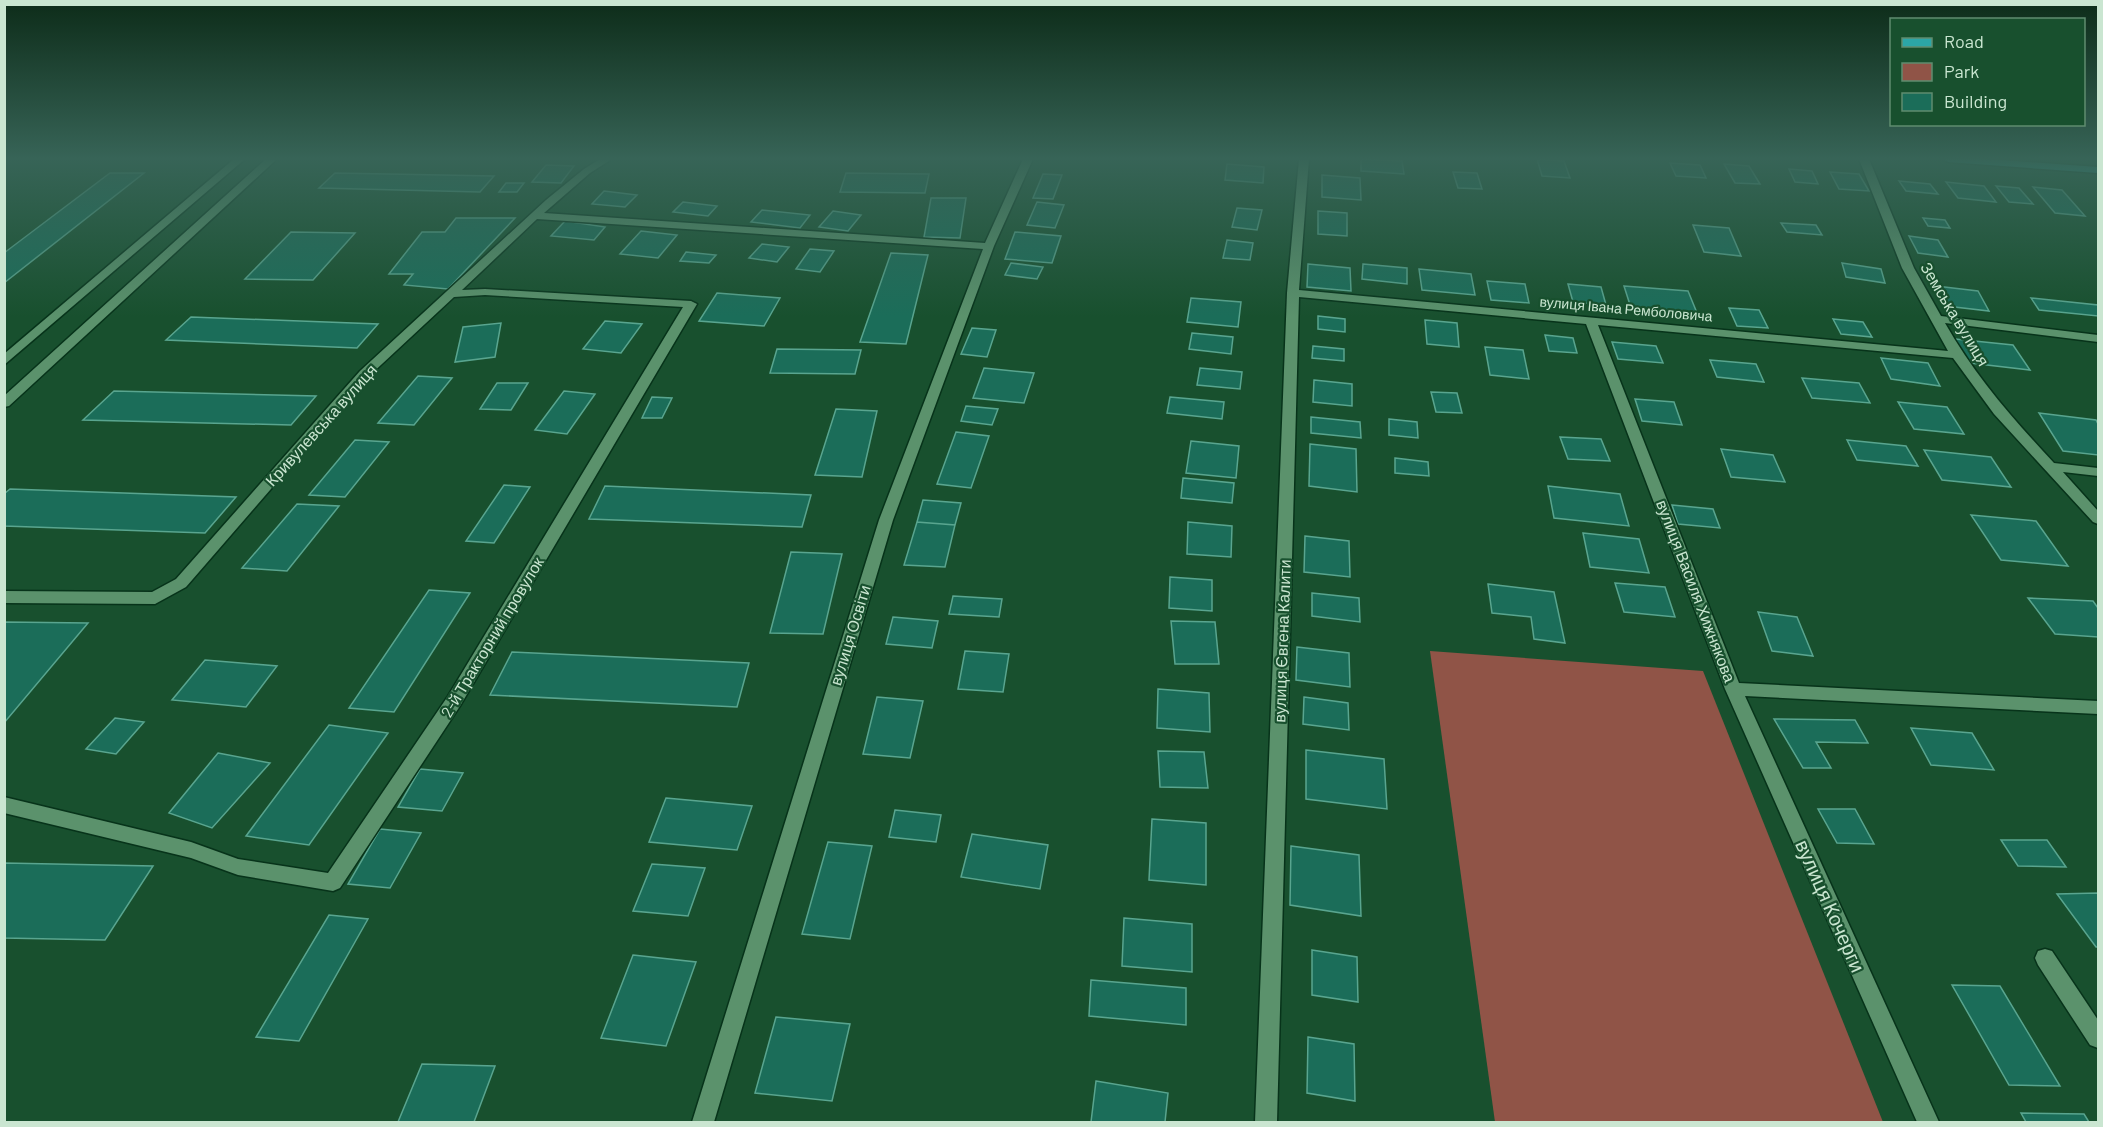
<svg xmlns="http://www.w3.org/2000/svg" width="2103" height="1127" font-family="Barlow,sans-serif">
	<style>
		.green { fill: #905447 }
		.building { fill: #1b6d59; stroke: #59a58f; stroke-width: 1.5 }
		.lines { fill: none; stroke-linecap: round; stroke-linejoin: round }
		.street-casing { stroke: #07331a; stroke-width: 3 }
		.secondary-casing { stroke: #07331a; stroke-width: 3 }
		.primary-casing { stroke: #07331a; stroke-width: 3 }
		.street { fill: #5b926c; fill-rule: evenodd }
		.secondary { fill: #5b926c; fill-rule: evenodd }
		.primary { fill: #2ca6a7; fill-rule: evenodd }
		.labels { text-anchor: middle; stroke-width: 4.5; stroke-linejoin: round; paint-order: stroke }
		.far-street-label { font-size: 14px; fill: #cae6d1; stroke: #18502e }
		.street-label { font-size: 16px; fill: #cae6d1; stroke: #18502e }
		.near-street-label { font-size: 20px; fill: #cae6d1; stroke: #18502e }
	</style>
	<rect width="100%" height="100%" fill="#18502e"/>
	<path class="green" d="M1430 651 1703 671 1883 1122H1495Z"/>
	<path class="building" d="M1361 159 1402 161 1404 174 1361 171Z
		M1537 159 1564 161 1570 178 1542 176Z
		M1670 163 1700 165 1706 178 1676 176Z
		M1227 164 1264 167 1263 183 1225 180Z
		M1724 164 1749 166 1760 184 1735 183Z
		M546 165 574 166 561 183 532 182Z
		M1789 169 1812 171 1818 184 1795 182Z
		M1453 172 1477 173 1482 189 1458 188Z
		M1830 172 1859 174 1869 191 1839 189Z
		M110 173H144L4 283V253Z
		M335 173 494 176 480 192 319 188Z
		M846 173 929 174 925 193 840 192Z
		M1043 174 1062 175 1053 199 1033 198Z
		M1322 175 1360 178 1361 200 1322 197Z
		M1899 181 1930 184 1938 194 1906 191Z
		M1946 182 1984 186 1996 202 1958 198Z
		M506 183H524L517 192H499Z
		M1996 186 2019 188 2033 204 2009 202Z
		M2033 187 2062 190 2085 216 2055 213Z
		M604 191 637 195 625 207 592 204Z
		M931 198H966L960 238 924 237Z
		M683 202 717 206 708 216 673 212Z
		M1037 202 1064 205 1055 228 1027 225Z
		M1237 208 1262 210 1257 230 1232 227Z
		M762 210 810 215 800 228 751 222Z
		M833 211 861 215 848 231 819 227Z
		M1318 211 1347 213V236L1318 234Z
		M456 218H515L448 289 404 285 413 274H389L422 232H445Z
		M1923 218 1945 220 1950 228 1928 226Z
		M565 221 605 227 594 240 551 236Z
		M1781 223 1816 225 1822 235 1787 232Z
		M1693 225 1729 228 1741 256 1704 252Z
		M641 231 677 235 658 258 620 254Z
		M291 232 355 233 313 280 245 279Z
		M1015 232 1061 236 1052 263 1005 259Z
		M1909 236 1938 240 1948 257 1918 253Z
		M1227 240 1253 243 1250 260 1223 258Z
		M762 244 789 247 777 262 749 258Z
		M810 249 834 251 820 272 796 269Z
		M686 252 716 255 709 263 680 261Z
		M891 253 928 255 906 344 860 342Z
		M1011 263 1043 267 1037 279 1005 275Z
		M1842 263 1881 269 1885 283 1846 277Z
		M1308 264 1350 268 1351 291 1307 287Z
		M1363 264 1407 268V284L1362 279Z
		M1419 269 1471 274 1475 295 1422 290Z
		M1487 281 1525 284 1529 303 1491 300Z
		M1568 284 1601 287 1606 305 1573 302Z
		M1624 286 1688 291 1697 313 1631 308Z
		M1936 286 1978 291 1989 311 1946 306Z
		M717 293 780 298 764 326 699 321Z
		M1191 298 1241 302 1238 327 1187 322Z
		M2031 298 2098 305V316L2039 310Z
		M1729 308 1759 310 1768 328 1737 326Z
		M1318 316 1345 319V332L1318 329Z
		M191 317 378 324 357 348 166 340Z
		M1833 319 1863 322 1872 337 1841 334Z
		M1425 320 1457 323 1459 347 1427 344Z
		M605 321 642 324 621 353 583 349Z
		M501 323 495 357 455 362 463 327Z
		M972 328 996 330 987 357 961 354Z
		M1192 333 1233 337 1231 354 1189 349Z
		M1545 335 1573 338 1577 353 1549 351Z
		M1955 339 2013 345 2030 370 1970 363Z
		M1612 342 1656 346 1663 363 1618 359Z
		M1313 346 1344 349V361L1312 358Z
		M1485 347 1523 350 1529 379 1490 375Z
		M777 349 861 350 855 374 770 373Z
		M1881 358 1928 363 1940 386 1891 379Z
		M1710 360 1756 364 1764 382 1717 377Z
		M984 368 1034 373 1024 403 973 398Z
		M1200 368 1242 372 1240 389 1197 385Z
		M418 376 452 378 414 425 378 423Z
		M1802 378 1859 383 1870 403 1812 398Z
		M1314 380 1352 384V406L1313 402Z
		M497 383H528L511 410 480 409Z
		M114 391 316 396 291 425 83 420Z
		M564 391 595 394 567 434 535 430Z
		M1431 392 1457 393 1462 413 1436 412Z
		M652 397 672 398 662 418H642Z
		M1170 397 1224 402 1222 419 1167 413Z
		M1635 399 1674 402 1682 425 1642 421Z
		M1898 402 1947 407 1964 434 1914 429Z
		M966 406 998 409 992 425 961 421Z
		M836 409 877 411 862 477 815 475Z
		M2039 413 2096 420 2098 424V455L2063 451Z
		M1311 417 1360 422 1361 438 1311 433Z
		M1389 419 1417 422 1418 438 1389 435Z
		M956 432 989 436 971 488 937 484Z
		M1560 437 1601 439 1610 461 1568 459Z
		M355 440 389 442 345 497 309 495Z
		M1847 440 1906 446 1918 466 1857 460Z
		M1191 441 1239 446 1236 478 1186 473Z
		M1310 444 1356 449 1357 492 1309 486Z
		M1721 449 1773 455 1785 482 1731 477Z
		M1924 450 1991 457 2011 487 1942 480Z
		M1395 458 1428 462 1429 476 1395 473Z
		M1183 478 1234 483 1232 503 1181 498Z
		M504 485 530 487 494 543 466 541Z
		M605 486 811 495 802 527 589 519Z
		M1548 486 1620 494 1629 526 1554 518Z
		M10 489 236 497 205 533 4 526V494Z
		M923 500 961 503 955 525 917 522Z
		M297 504 339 506 287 571 242 568Z
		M1672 505 1713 509 1720 528 1678 524Z
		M1971 515 2036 521 2068 566 2001 560Z
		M917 522 955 525 945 567 904 565Z
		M1188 522 1232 526 1231 557 1187 554Z
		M1583 533 1639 539 1649 573 1590 567Z
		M1305 536 1349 541 1350 577 1304 572Z
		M791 552 842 554 823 634 770 633Z
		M1170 577 1212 580V611L1169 608Z
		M1615 583 1665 587 1675 617 1624 612Z
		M1488 584 1554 592 1565 643 1534 639 1531 617 1492 613Z
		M429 590 470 593 394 712 349 708Z
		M1312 593 1359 598 1360 622 1312 616Z
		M953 596 1002 599 999 617 949 614Z
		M2028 598 2093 601 2098 608V637L2055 634Z
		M1758 612 1797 617 1813 656 1772 651Z
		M893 617 938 621 932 648 886 644Z
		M1171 621 1215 622 1219 664H1175Z
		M4 622 88 623 4 723Z
		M1297 647 1349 653 1350 687 1296 680Z
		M965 651 1009 654 1003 692 958 689Z
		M512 652 749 663 737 707 490 695Z
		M205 660 277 666 246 707 172 700Z
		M1158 689 1209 693 1210 732 1157 728Z
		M877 697 923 701 910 758 863 754Z
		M1304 697 1348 703 1349 730 1303 724Z
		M115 718 144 722 116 754 86 749Z
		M1774 719 1855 720 1868 743 1816 742 1831 768H1803Z
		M329 725 388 733 309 845 246 836Z
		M1911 728 1972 733 1994 770 1931 765Z
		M1306 750 1384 759 1387 809 1306 799Z
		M1158 751 1204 752 1208 788 1160 787Z
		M218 753 270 763 212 828 169 813Z
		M420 769 463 773 442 811 398 807Z
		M666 798 752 806 737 850 649 842Z
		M1818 809H1855L1874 844 1837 843Z
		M895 810 941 815 936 842 889 837Z
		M1152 819 1206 823V885L1149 880Z
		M380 829 421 833 390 888 348 884Z
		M972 834 1048 845 1040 889 961 877Z
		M2001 840H2047L2066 867 2018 866Z
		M828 842 872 846 850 939 802 934Z
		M1291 846 1359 855 1361 916 1290 905Z
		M4 863 153 866 105 940 4 938Z
		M652 864 705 868 688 916 633 911Z
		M2098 893V947H2096L2057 894Z
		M329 915 368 919 299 1041 256 1037Z
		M1124 918 1192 924V972L1122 966Z
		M1312 950 1357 957 1358 1002 1312 995Z
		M633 955 696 962 666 1046 601 1038Z
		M1091 980 1186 988V1025L1089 1016Z
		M1952 985 2000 986 2060 1086 2009 1085Z
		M776 1017 850 1024 832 1101 755 1093Z
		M1308 1037 1354 1044 1355 1101 1307 1093Z
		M422 1064 495 1066 474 1122H398Z
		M1096 1081 1168 1093 1165 1122H1091Z
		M2021 1113 2084 1114 2089 1122H2026Z"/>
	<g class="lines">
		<defs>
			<path id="street" d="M600 159H612L590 173 544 213 985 243 1023 159H1033L994 246 893 520 714 1122H692L879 520 983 249 537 219 462 290 485 289 691 301 697 304 460 706 340 888 333 891 238 875 191 858 4 813V797L191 842 238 859 328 873 448 696 683 307 485 295 454 297 368 377 186 587 155 604 4 603V591L152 592 176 579 360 371 546 200 584 169Z
				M1299 159H1309L1299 290 1948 351 1902 268 1859 159H1869L1914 268 1941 316 2098 335V342L1945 323C1975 376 2013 419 2054 463L2098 468V476L2063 472 2098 511V524L2093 522 1994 414 1953 358 1598 325 1739 683 2098 701V714L1745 696 1939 1122H1917L1725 689 1586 324 1299 297 1277 1122H1255L1287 293Z
				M2045 949 2052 951 2098 1020V1048L2090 1045 2038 965 2035 958 2038 951Z"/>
			<path id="secondary" d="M234 159H245L4 365V354Z
				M266 159H277L9 406 4 407V396Z"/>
			<path id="primary" d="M1943 159H1986L2098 167V173L1948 162Z"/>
		</defs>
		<use href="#street" class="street-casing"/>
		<use href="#secondary" class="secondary-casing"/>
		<use href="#primary" class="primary-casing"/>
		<use href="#street" class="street"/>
		<use href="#secondary" class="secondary"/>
		<use href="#primary" class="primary"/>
	</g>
	<linearGradient id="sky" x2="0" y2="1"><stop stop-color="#0d2c19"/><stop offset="0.5" stop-color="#376457"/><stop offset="1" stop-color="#376457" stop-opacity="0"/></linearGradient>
	<rect width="2103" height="317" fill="url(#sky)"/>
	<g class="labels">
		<g class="far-street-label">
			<text transform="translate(1626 309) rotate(5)" y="5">вулиця Івана Ремболовича</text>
		</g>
		<g class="street-label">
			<text transform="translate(1955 314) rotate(59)" y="6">Земська вулиця</text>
			<text transform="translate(321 425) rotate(-48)" y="6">Кривулевська вулиця</text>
			<text transform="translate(1696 591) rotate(69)" y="6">вулиця Василя Хижнякова</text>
			<text transform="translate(850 635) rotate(-73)" y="6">вулиця Освіти</text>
			<text transform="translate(492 637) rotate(-59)" y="6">2-й Тракторний провулок</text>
			<text transform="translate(1282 641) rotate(-88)" y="6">вулиця Євгена Калити</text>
		</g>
		<g class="near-street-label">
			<text transform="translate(1830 906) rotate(66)" y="7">вулиця Кочерги</text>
		</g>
	</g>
	<rect width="2103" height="1127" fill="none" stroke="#cae6d1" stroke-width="12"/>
	<rect x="1890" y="18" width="195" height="108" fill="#18502e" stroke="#5f8c6f" stroke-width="1.5"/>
	<rect x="1902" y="38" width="30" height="9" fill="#2ca6a7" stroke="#5f8c6f" stroke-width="1.5"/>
	<text x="1944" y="48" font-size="18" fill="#cae6d1">Road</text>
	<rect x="1902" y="63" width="30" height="18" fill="#905447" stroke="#5f8c6f" stroke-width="1.5"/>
	<text x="1944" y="78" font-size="18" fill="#cae6d1">Park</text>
	<rect x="1902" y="93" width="30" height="18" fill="#1b6d59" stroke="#5f8c6f" stroke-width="1.5"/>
	<text x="1944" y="108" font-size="18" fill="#cae6d1">Building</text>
</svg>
